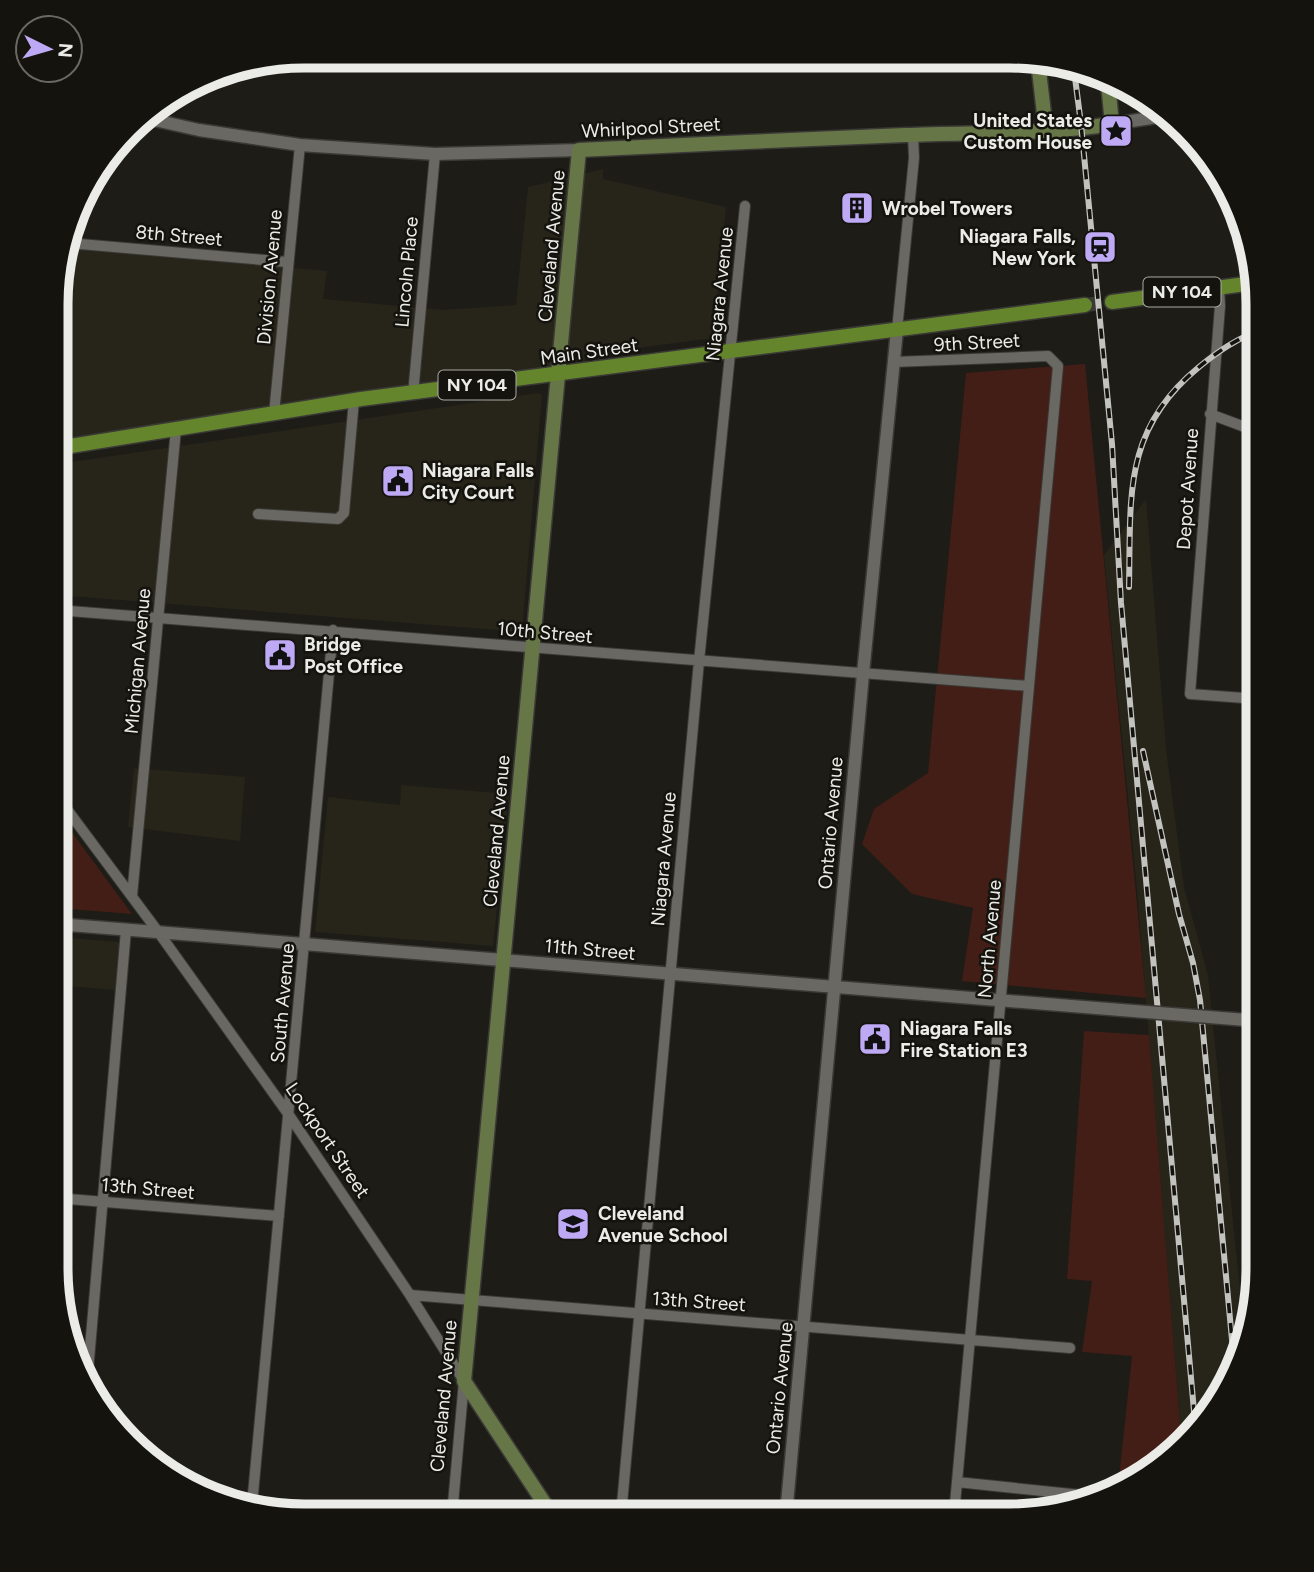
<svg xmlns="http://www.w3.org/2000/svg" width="1314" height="1572" font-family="Figtree,sans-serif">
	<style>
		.built { fill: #27251a }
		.green { fill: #431e16 }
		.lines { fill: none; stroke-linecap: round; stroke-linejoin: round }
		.primary-tunnel { stroke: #3c3b36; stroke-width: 14; stroke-dasharray: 14 7; stroke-linecap: butt }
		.minor-casing { stroke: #3a3936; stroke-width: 12 }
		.tertiary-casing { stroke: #3a3936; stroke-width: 15 }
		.secondary-casing { stroke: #3a3936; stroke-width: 17 }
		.primary-casing { stroke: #3a3936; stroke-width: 17 }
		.minor { stroke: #696862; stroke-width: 10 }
		.tertiary { stroke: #696862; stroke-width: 12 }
		.secondary { stroke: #667647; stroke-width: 14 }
		.primary { stroke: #64852b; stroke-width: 14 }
		.rail-casing { stroke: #c2c2be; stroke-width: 6 }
		.rail { stroke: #14130e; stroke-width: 3.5; stroke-dasharray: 10; stroke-linecap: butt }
		.tertiary-bridge-casing { stroke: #3a3936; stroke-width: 15; stroke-linecap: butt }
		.tertiary-bridge { stroke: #696862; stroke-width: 12 }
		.labels { text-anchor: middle; stroke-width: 5; stroke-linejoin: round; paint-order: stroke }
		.shield { fill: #14130e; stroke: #aaaaa6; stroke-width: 2 }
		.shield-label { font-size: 18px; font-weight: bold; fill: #ebebe7 }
		.poi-label { font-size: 19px; font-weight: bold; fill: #ebebe7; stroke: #14130e; text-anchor: start }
		.street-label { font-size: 19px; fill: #ebebe7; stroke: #14130e }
		.rim { fill: none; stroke: #ebebe7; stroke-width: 9 }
	</style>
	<rect width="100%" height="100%" fill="#1d1c17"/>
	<path class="built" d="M603 169V179L726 207 713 338 585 355 584 367 58 441V271L66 247 327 271 323 299 443 310 516 305 528 187Z
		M538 393 542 395 522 632 57 595 58 464Z
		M1146 499 1166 749 1184 887 1208 975 1244 1330 1225 1392 1181 1436 1137 890 1104 555Z
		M134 768 245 777 240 841 128 827Z
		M401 785 509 794 493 946 315 932 328 797 400 805Z
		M57 937 120 942 115 990 57 985Z"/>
	<path class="green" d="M1085 364 1146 998 962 981 973 908 912 894 862 844 874 809 928 773 966 373Z
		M57 812 132 914 57 908V859C65 849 59 842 57 831 56 825 57 818 57 812Z
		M1084 1031 1149 1035 1181 1436 1134 1483 1118 1488 1132 1356 1082 1352 1092 1281 1067 1279Z"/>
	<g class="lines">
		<path class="primary-tunnel" d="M1085 305 1112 302"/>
		<defs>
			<path id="minor" d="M68 243 287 262
				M1219 287 1220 306 1190 694 1258 699
				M897 330 914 158 913 135
				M893 362 1048 356 1058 366 954 1515
				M413 394 435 154
				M274 414 300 145
				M1210 414 1258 432
				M258 514 338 519 344 513 354 400
				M57 610C381 635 705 662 1029 686
				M57 796 159 933 289 1115 410 1295 464 1381 452 1515
				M132 896 176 429
				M56 1198 279 1216
				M410 1295 1070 1348
				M87 1383 126 930
				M957 1482 1091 1496
				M252 1505 333 630
				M621 1515 699 661 745 206"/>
			<path id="tertiary" d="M141 117 199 130 300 145 435 154 579 150
				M1112 124 1164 116
				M57 924 1121 1010
				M1234 1019 1258 1021
				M786 1515 863 674 897 330"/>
			<path id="secondary" d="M1038 62 1046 131
				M552 1515 464 1381 579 150C688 145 796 139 905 135 974 132 1044 135 1112 124L1108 83"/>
			<path id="primary" d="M1112 302 1253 283
				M58 448 361 399 1085 305"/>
		</defs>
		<use href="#minor" class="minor-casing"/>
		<use href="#tertiary" class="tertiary-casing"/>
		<use href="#secondary" class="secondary-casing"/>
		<use href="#primary" class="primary-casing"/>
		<use href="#minor" class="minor"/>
		<use href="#tertiary" class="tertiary"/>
		<use href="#secondary" class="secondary"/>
		<use href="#primary" class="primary"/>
		<defs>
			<path id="rail" d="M1074 70 1081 124 1112 444 1121 603 1195 1422
				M1129 587C1131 497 1122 430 1199 367 1217 352 1236 339 1258 331
				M1143 751 1179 914 1193 963 1200 1000 1234 1361"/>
		</defs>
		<use href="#rail" class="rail-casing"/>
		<use href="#rail" class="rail"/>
		<defs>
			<path id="tertiary-bridge" d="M1121 1010 1234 1019"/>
		</defs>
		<use href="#tertiary-bridge" class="tertiary-bridge-casing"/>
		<use href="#tertiary-bridge" class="tertiary-bridge"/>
	</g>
	<defs>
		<symbol id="sight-square" viewBox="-11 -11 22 22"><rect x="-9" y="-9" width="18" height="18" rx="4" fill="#bea9f4" stroke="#14130e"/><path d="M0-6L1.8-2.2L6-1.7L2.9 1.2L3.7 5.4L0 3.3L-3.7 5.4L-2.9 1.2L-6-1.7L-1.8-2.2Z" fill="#111"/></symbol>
		<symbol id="building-square" viewBox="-11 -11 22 22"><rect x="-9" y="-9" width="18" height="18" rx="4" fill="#bea9f4" stroke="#14130e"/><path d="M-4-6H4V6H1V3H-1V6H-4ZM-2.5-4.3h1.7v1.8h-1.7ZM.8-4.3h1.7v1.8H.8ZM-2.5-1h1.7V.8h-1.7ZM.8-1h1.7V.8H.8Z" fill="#111"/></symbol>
		<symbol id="station-square" viewBox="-11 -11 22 22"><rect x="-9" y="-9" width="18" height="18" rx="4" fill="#bea9f4" stroke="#14130e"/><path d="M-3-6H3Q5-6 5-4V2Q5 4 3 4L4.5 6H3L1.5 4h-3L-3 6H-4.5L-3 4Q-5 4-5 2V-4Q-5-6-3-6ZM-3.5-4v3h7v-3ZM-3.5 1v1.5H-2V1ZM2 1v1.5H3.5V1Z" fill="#111"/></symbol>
		<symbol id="civic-square" viewBox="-11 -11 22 22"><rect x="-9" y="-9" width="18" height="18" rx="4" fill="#bea9f4" stroke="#14130e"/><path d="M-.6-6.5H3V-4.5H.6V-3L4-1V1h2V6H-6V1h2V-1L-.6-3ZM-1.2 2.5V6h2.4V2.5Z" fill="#111"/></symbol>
		<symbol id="school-square" viewBox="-11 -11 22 22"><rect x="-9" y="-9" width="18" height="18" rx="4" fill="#bea9f4" stroke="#14130e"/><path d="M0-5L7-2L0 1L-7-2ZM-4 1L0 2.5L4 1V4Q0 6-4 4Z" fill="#111"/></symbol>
	</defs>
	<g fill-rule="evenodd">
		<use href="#sight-square" x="1097" y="112" width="38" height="38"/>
		<use href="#building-square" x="838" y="189" width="38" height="38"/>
		<use href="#station-square" x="1081" y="228" width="38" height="38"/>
		<use href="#civic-square" x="379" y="462" width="38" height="38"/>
		<use href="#civic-square" x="261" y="636" width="38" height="38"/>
		<use href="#civic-square" x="856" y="1020" width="38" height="38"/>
		<use href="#school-square" x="554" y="1205" width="38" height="38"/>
	</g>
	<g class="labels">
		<g class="shield">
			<rect x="1143.5" y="277.5" width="77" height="29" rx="5"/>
			<rect x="438.5" y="370.5" width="77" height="29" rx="5"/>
		</g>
		<g class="shield-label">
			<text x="1182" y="298">NY 104</text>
			<text x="477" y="391">NY 104</text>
		</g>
		<g class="poi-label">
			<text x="1092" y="127" text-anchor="end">United States<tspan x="1092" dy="22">Custom House</tspan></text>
			<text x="882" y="215">Wrobel Towers</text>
			<text x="1076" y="243" text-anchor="end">Niagara Falls,<tspan x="1076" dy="22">New York</tspan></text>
			<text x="422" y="477">Niagara Falls<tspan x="422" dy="22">City Court</tspan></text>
			<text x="304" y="651">Bridge<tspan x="304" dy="22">Post Office</tspan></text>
			<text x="900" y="1035">Niagara Falls<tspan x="900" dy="22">Fire Station E3</tspan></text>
			<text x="598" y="1220">Cleveland<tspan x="598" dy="22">Avenue School</tspan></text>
		</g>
		<g class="street-label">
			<text transform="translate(651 127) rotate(-3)" y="7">Whirlpool Street</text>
			<text transform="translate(179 235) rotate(5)" y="7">8th Street</text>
			<text transform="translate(551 246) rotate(-85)" y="7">Cleveland Avenue</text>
			<text transform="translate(406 272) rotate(-85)" y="7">Lincoln Place</text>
			<text transform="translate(269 277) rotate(-85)" y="7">Division Avenue</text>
			<text transform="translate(719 294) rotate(-84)" y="7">Niagara Avenue</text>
			<text transform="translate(977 342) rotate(-3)" y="7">9th Street</text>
			<text transform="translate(589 351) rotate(-8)" y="7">Main Street</text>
			<text transform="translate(1187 489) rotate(-86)" y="7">Depot Avenue</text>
			<text transform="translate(545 632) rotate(5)" y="7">10th Street</text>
			<text transform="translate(137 661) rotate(-85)" y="7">Michigan Avenue</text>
			<text transform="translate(830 823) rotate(-85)" y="7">Ontario Avenue</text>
			<text transform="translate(496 831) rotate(-85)" y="7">Cleveland Avenue</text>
			<text transform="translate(663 859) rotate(-85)" y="7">Niagara Avenue</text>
			<text transform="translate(989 939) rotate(-85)" y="7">North Avenue</text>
			<text transform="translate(590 949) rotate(5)" y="7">11th Street</text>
			<text transform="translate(282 1003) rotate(-85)" y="7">South Avenue</text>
			<text transform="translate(328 1140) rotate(56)" y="7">Lockport Street</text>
			<text transform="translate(148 1188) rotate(5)" y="7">13th Street</text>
			<text transform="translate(699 1301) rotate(4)" y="7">13th Street</text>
			<text transform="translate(779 1388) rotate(-84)" y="7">Ontario Avenue</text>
			<text transform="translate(443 1396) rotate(-85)" y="7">Cleveland Avenue</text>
		</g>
	</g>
	<path d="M0 0H1314V1572H0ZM304 68H1010A236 236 0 0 1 1246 304V1268A236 236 0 0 1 1010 1504H304A236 236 0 0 1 68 1268V304A236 236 0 0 1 304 68Z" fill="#14130e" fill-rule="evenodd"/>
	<path class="rim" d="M304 68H1010A236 236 0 0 1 1246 304V1268A236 236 0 0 1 1010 1504H304A236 236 0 0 1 68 1268V304A236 236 0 0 1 304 68Z"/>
	<g transform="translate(49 49) rotate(95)"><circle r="33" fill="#14130e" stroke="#6a6965" stroke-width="2"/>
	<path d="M0-5L12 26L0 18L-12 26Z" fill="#bea9f4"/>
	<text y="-10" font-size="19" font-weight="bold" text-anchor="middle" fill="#ebebe7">N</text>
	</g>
</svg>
